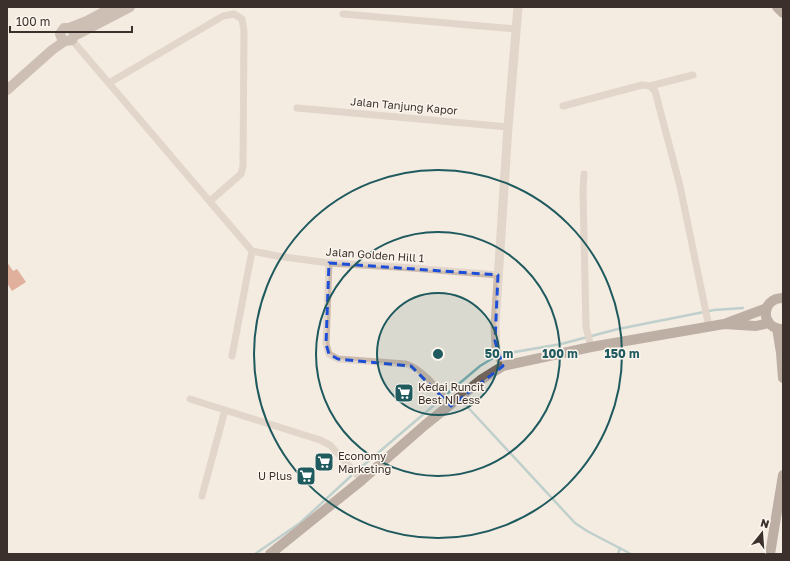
<svg xmlns="http://www.w3.org/2000/svg" width="790" height="561" font-family="'Golos Text',sans-serif">
	<style>
		.lines { fill: none; stroke-linecap: round; stroke-linejoin: round }
		.stream { stroke: #7fb0b2; stroke-width: 2.5 }
		.building { fill: #c8694b }
		.minor { stroke: #cdbbac; stroke-width: 7 }
		.tertiary { stroke: #cdbbac; stroke-width: 9 }
		.secondary { stroke: #a18a7d; stroke-width: 10 }
		.primary { stroke: #7d675c; stroke-width: 10 }
		.marked { fill: none; stroke: #1d4ed8; stroke-width: 3; stroke-dasharray: 8 5; stroke-linejoin: round }
		.ring { fill: none; stroke: #1f5a5e; stroke-width: 2 }
		.labels { text-anchor: middle; stroke-width: 3; stroke-linejoin: round; paint-order: stroke }
		.street-label { font-size: 11px; fill: #3b302b; stroke: #fbf5ee }
		.poi-label { font-size: 11px; fill: #3b302b; stroke: #fbf5ee; text-anchor: start }
		.centre { fill: #1f5a5e; stroke: #fbf5ee; stroke-width: 2 }
		.ring-label { font-size: 12px; text-anchor: middle; font-weight: bold; fill: #1f5a5e; stroke: #fbf5ee; stroke-width: 3; stroke-linejoin: round; paint-order: stroke }
	</style>
	<rect width="100%" height="100%" fill="#f4ebe1"/>
	<g class="lines">
		<path class="stream" d="M503 354 561 344 618 329 714 310 743 308
			M448 393 480 366 493 358
			M462 401 575 523 587 531 631 554
			M359 469 439 401
			M255 554 300 523 351 476
			M618 554 620 548"/>
	</g>
	<path class="building" d="M7 262 13 271 17 269 26 282 12 291 7 283Z"/>
	<g class="lines">
		<path class="minor" d="M343 14 516 29
			M72 40 252 251
			M109 83 223 16 234 14 242 19 244 31 243 166 241 174 210 201
			M650 86 693 75
			M563 106 642 85 650 86 655 91 680 186 709 327
			M297 108 508 127
			M584 174 583 191 586 327 591 347
			M252 251 277 256 329 263 412 268 498 275
			M329 263 326 344 329 354 338 359 406 364C423 369 439 391 451 406
			M232 356 252 251
			M190 399 320 440 330 445 362 480
			M202 496 225 410"/>
		<path class="tertiary" d="M503 366 496 349 495 326 508 127 518 7"/>
		<path class="secondary" d="M69 28 87 21 113 7
			M74 36 130 7
			M7 90 52 50 65 41 72 40 74 36V32L69 28H64L60 34 62 39 65 41"/>
		<path class="primary" d="M777 7 783 13
			M783 298C760 298 760 329 783 329
			M727 323 767 308
			M777 328 781 353 783 378
			M270 554 362 480 425 425 482 379 503 366 591 347 724 324 756 326 769 323
			M770 554 783 475"/>
	</g>
	<path d="M0 0H790V561H0ZM329 263 498 275 495 341 503 366 451 406 411 366 338 359 329 354 326 344Z" fill="#f4ebe1" fill-opacity=".55" fill-rule="evenodd"/>
	<path class="marked" d="M329 263 498 275 495 341 503 366 451 406 411 366 338 359 329 354 326 344Z"/>
	<circle cx="438" cy="354" r="61" fill="#1f5a5e" fill-opacity=".12"/>
	<g class="ring">
		<circle cx="438" cy="354" r="61"/>
		<circle cx="438" cy="354" r="122"/>
		<circle cx="438" cy="354" r="184"/>
	</g>
	<defs>
		<symbol id="supermarket-square" viewBox="-11 -11 22 22"><rect x="-9" y="-9" width="18" height="18" rx="4" fill="#1f5a5e" stroke="#fbf5ee"/><path d="M-6-5.5h2.5l.6 2H6L4.5 2H-2.5L-4.4-4H-6ZM-1.5 3.2a1.3 1.3 0 1 0 .1 0ZM3 3.2a1.3 1.3 0 1 0 .1 0Z" fill="#fff"/></symbol>
	</defs>
	<g fill-rule="evenodd">
		<use href="#supermarket-square" x="393" y="382" width="22" height="22"/>
		<use href="#supermarket-square" x="313" y="451" width="22" height="22"/>
		<use href="#supermarket-square" x="295" y="465" width="22" height="22"/>
	</g>
	<g class="labels">
		<g class="street-label">
			<text transform="translate(404 106) rotate(5)" y="4">Jalan Tanjung Kapor</text>
			<text transform="translate(375 255) rotate(4)" y="4">Jalan Golden Hill 1</text>
		</g>
		<g class="poi-label">
			<text x="418" y="391">Kedai Runcit<tspan x="418" dy="13">Best N Less</tspan></text>
			<text x="338" y="460">Economy<tspan x="338" dy="13">Marketing</tspan></text>
			<text x="292" y="480" text-anchor="end">U Plus</text>
		</g>
	</g>
	<circle cx="438" cy="354" r="6" class="centre"/>
	<g class="ring-label">
		<text x="499" y="358">50 m</text>
		<text x="560" y="358">100 m</text>
		<text x="622" y="358">150 m</text>
	</g>
	<rect width="790" height="561" fill="none" stroke="#3b302b" stroke-width="16"/>
	<g transform="translate(762 533) rotate(17)" stroke="#fbf5ee" stroke-width="3" paint-order="stroke">
	<path d="M0-3L7 15L0 10L-7 15Z" fill="#3b302b"/>
	<text y="-6" font-size="11" font-weight="bold" text-anchor="middle" fill="#3b302b">N</text>
	</g>
	<path d="M10 26v6h122v-6" fill="none" stroke="#3b302b" stroke-width="2"/>
	<text x="16" y="26" font-size="12" fill="#3b302b" stroke="#fbf5ee" stroke-width="3" paint-order="stroke">100 m</text>
</svg>
